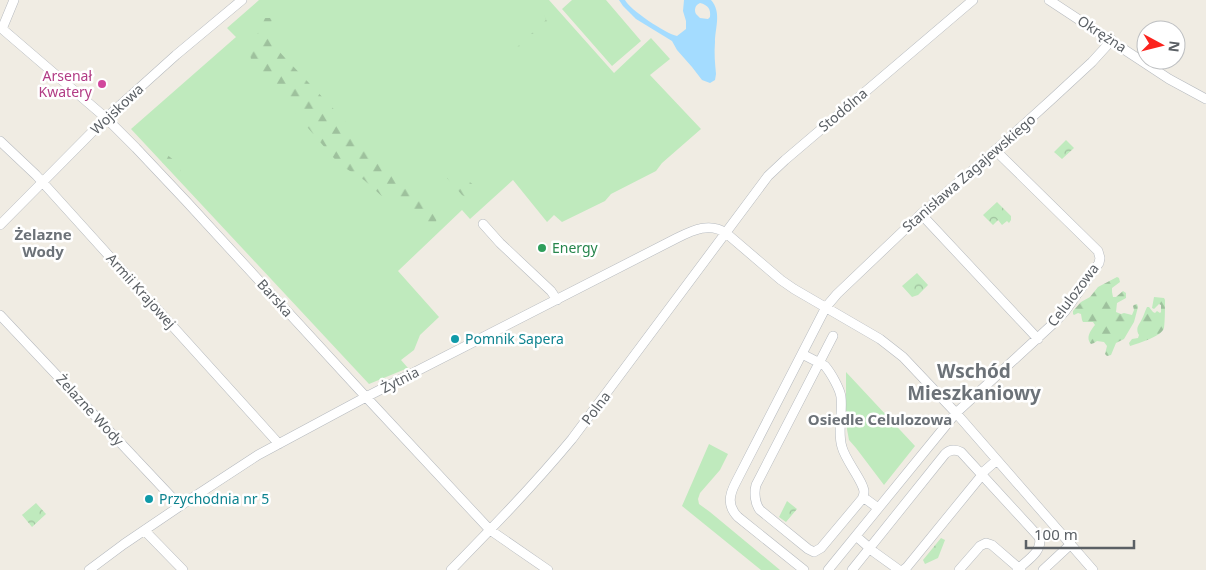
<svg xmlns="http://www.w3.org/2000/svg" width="1206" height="570" font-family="'Noto Sans',sans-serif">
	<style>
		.green { fill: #bfeabd }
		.forest { fill: url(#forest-firs) }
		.park { fill: url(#park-crowns) }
		.water { fill: #a4dcff; fill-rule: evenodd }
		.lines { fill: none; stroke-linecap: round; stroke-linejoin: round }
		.minor-casing { stroke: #b6babf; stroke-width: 10 }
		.minor { stroke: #fff; stroke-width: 9 }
		.hotel-dot { fill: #d1479c; stroke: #fff; stroke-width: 2 }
		.leisure-dot { fill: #2e9e5b; stroke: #fff; stroke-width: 2 }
		.culture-dot { fill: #0f9aa8; stroke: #fff; stroke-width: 2 }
		.labels { text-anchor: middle; stroke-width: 5; stroke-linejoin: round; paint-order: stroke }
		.street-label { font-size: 14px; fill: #5b6065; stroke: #fff }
		.hotel-label { font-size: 14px; fill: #b23c85; stroke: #fff; text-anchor: end }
		.leisure-label { font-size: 14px; fill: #27864d; stroke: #fff; text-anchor: start }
		.culture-label { font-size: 14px; fill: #0d838f; stroke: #fff; text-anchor: start }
		.neighbourhood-label { font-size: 15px; font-weight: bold; fill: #6c7278; stroke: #fff }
		.district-label { font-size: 19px; font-weight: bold; fill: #6c7278; stroke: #fff }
	</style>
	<defs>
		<pattern id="forest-firs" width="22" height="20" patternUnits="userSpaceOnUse" patternTransform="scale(1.25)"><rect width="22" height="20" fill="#bfeabd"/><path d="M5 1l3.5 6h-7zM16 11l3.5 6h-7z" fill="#9ec19d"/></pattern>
		<pattern id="park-crowns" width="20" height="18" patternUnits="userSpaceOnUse" patternTransform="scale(1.25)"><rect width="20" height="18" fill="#bfeabd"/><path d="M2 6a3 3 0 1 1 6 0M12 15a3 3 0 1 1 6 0" fill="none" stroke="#9ec19d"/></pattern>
	</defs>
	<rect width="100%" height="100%" fill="#f0ece3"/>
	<path class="green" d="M259 0H549L614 73 651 38 670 59 650 75 701 129 662 163 656 171 611 194 605 201 562 222 554 215 547 222 513 180 470 219 462 210 398 271 439 317 420 335 414 350 401 360 408 368 369 384 131 129 236 37 227 28Z
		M572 0H606L641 41 612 66 562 9Z
		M846 372 915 446 884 485 856 448 849 440 846 424Z
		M709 444 728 454 720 470 700 493 698 499 699 504 710 512 780 570H761L682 506Z"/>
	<path class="forest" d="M542 8 548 11 554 20 551 28 527 48 517 54 514 50 546 20Z
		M265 18H273L269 27 272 44 437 218 435 227 426 224 405 204 385 199 364 180 339 164 252 63 248 47 256 37Z
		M166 154 175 161 181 170 179 175 177 176 162 162V158Z
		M460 174 476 187 471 200 462 195 447 178Z
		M1117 277 1119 278 1120 282 1112 288V292L1113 297H1116L1123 291 1126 293V298L1117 303 1116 312 1121 314 1124 313 1132 315 1134 310 1133 306 1134 305 1137 304 1138 307 1134 322 1124 339 1116 343 1111 355 1107 356 1105 354 1107 346 1104 342 1097 341 1094 343 1091 344C1085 338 1091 330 1095 325L1093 322H1083L1082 320 1081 314 1078 313 1074 315 1073 314V311L1081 302 1090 297 1098 287Z
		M1154 297 1164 298 1165 300C1165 307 1165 321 1164 328 1161 337 1139 343 1130 346L1129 343 1132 339 1138 338 1139 335C1135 328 1139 325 1142 319 1144 315 1145 311 1147 307H1149L1153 312 1155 313 1157 311 1160 313 1161 312V305L1159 304 1154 309 1152 308Z"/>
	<path class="park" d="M1066 140 1074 148 1062 159 1054 152Z
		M997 202 1011 216V220L1009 223 1007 221 1002 225 998 220 993 225 983 215Z
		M917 273 928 285 918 295 912 297 902 286Z
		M787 501 797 509 786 522 779 517Z
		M36 503 46 514 32 527 22 515Z
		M941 538 945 540 938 558 925 564 923 560Z"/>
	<path class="water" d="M619 0H625C629 9 666 34 677 36L686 29V21L683 11 684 0H711C722 12 715 28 715 42 714 53 715 64 716 74L715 80 710 83 702 80 692 67 677 50 672 41 636 19 623 6ZM700 3C708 5 711 9 710 17L708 19 700 18 696 14C694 10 695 5 700 3Z"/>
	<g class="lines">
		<defs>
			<path id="minor" d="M1049 0 1169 79 1206 99
				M0 27 106 118 136 148 186 201 366 397 490 530 548 570
				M2 29 14 0
				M0 141 36 175 279 444
				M921 214 1038 339
				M483 224 500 243 551 291 557 300
				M0 225 106 118 176 55 242 0
				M0 315 180 506
				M802 354C810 358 818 362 825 366 831 373 840 389 841 397 843 414 837 431 842 447 845 460 864 482 864 492 864 495 863 496 862 499L821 548 814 552 808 549 760 510C755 504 754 493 756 485L833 336
				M981 474 997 460
				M863 497 878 508
				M145 531 183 570
				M856 536 874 552 899 570
				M89 570 124 544 180 506 258 455 366 397 677 238C693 230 710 222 726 233L781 280 794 289 880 339 903 357 956 413 1093 570
				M451 570C493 527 533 486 572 439L768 176 785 160 973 0
				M804 570 738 517C727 506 729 495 736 482L826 307 837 294 921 214 987 158 1052 99 1092 62 1112 40
				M828 570 956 413 1055 322 1066 310 1099 263 1100 258 1098 251 995 150
				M852 570 945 454C950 449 955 449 961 452L1039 537C1044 551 1026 561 1017 570
				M903 570 907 567 982 475
				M959 570 980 546 986 543 992 545 1021 570
				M1043 570 1071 544"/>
		</defs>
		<use href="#minor" class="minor-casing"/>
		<use href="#minor" class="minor"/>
	</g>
	<circle class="hotel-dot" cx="102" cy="84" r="5"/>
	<circle class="leisure-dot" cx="542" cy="248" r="5"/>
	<g class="culture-dot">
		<circle cx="455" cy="339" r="5"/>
		<circle cx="149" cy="499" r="5"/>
	</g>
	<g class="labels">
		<g class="street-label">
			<text transform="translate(1102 34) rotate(33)" y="5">Okrężna</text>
			<text transform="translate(117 109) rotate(-43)" y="5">Wojskowa</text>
			<text transform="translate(843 110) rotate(-40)" y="5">Stodólna</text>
			<text transform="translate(969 173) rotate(-41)" y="5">Stanisława Zagajewskiego</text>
			<text transform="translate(141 291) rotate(48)" y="5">Armii Krajowej</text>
			<text transform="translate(1073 295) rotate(-53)" y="5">Celulozowa</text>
			<text transform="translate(275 298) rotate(48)" y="5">Barska</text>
			<text transform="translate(400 380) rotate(-27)" y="5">Żytnia</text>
			<text transform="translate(596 408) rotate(-53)" y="5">Polna</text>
			<text transform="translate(90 410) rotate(47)" y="5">Żelazne Wody</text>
		</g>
		<g class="hotel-label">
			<text x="92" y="81">Arsenał<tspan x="92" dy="16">Kwatery</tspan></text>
		</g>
		<g class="leisure-label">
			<text x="552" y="253">Energy</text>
		</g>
		<g class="culture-label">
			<text x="465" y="344">Pomnik Sapera</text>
			<text x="159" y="504">Przychodnia nr 5</text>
		</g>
		<g class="neighbourhood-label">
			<text x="43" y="240">Żelazne<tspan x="43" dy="17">Wody</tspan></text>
			<text x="880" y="425">Osiedle Celulozowa</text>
		</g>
		<g class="district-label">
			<text x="974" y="378">Wschód<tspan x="974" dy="22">Mieszkaniowy</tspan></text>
		</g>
	</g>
	<g transform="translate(1161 45) rotate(97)"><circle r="24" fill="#ffffff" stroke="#bdbfc1"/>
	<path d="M0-4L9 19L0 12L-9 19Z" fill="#fb231d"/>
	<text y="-8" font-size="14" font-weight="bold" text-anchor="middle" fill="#5b6065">N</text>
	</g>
	<path d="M1026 540v8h108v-8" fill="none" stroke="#5b6065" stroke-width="2.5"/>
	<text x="1034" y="540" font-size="15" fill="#5b6065" stroke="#ffffff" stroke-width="4" paint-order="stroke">100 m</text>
</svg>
